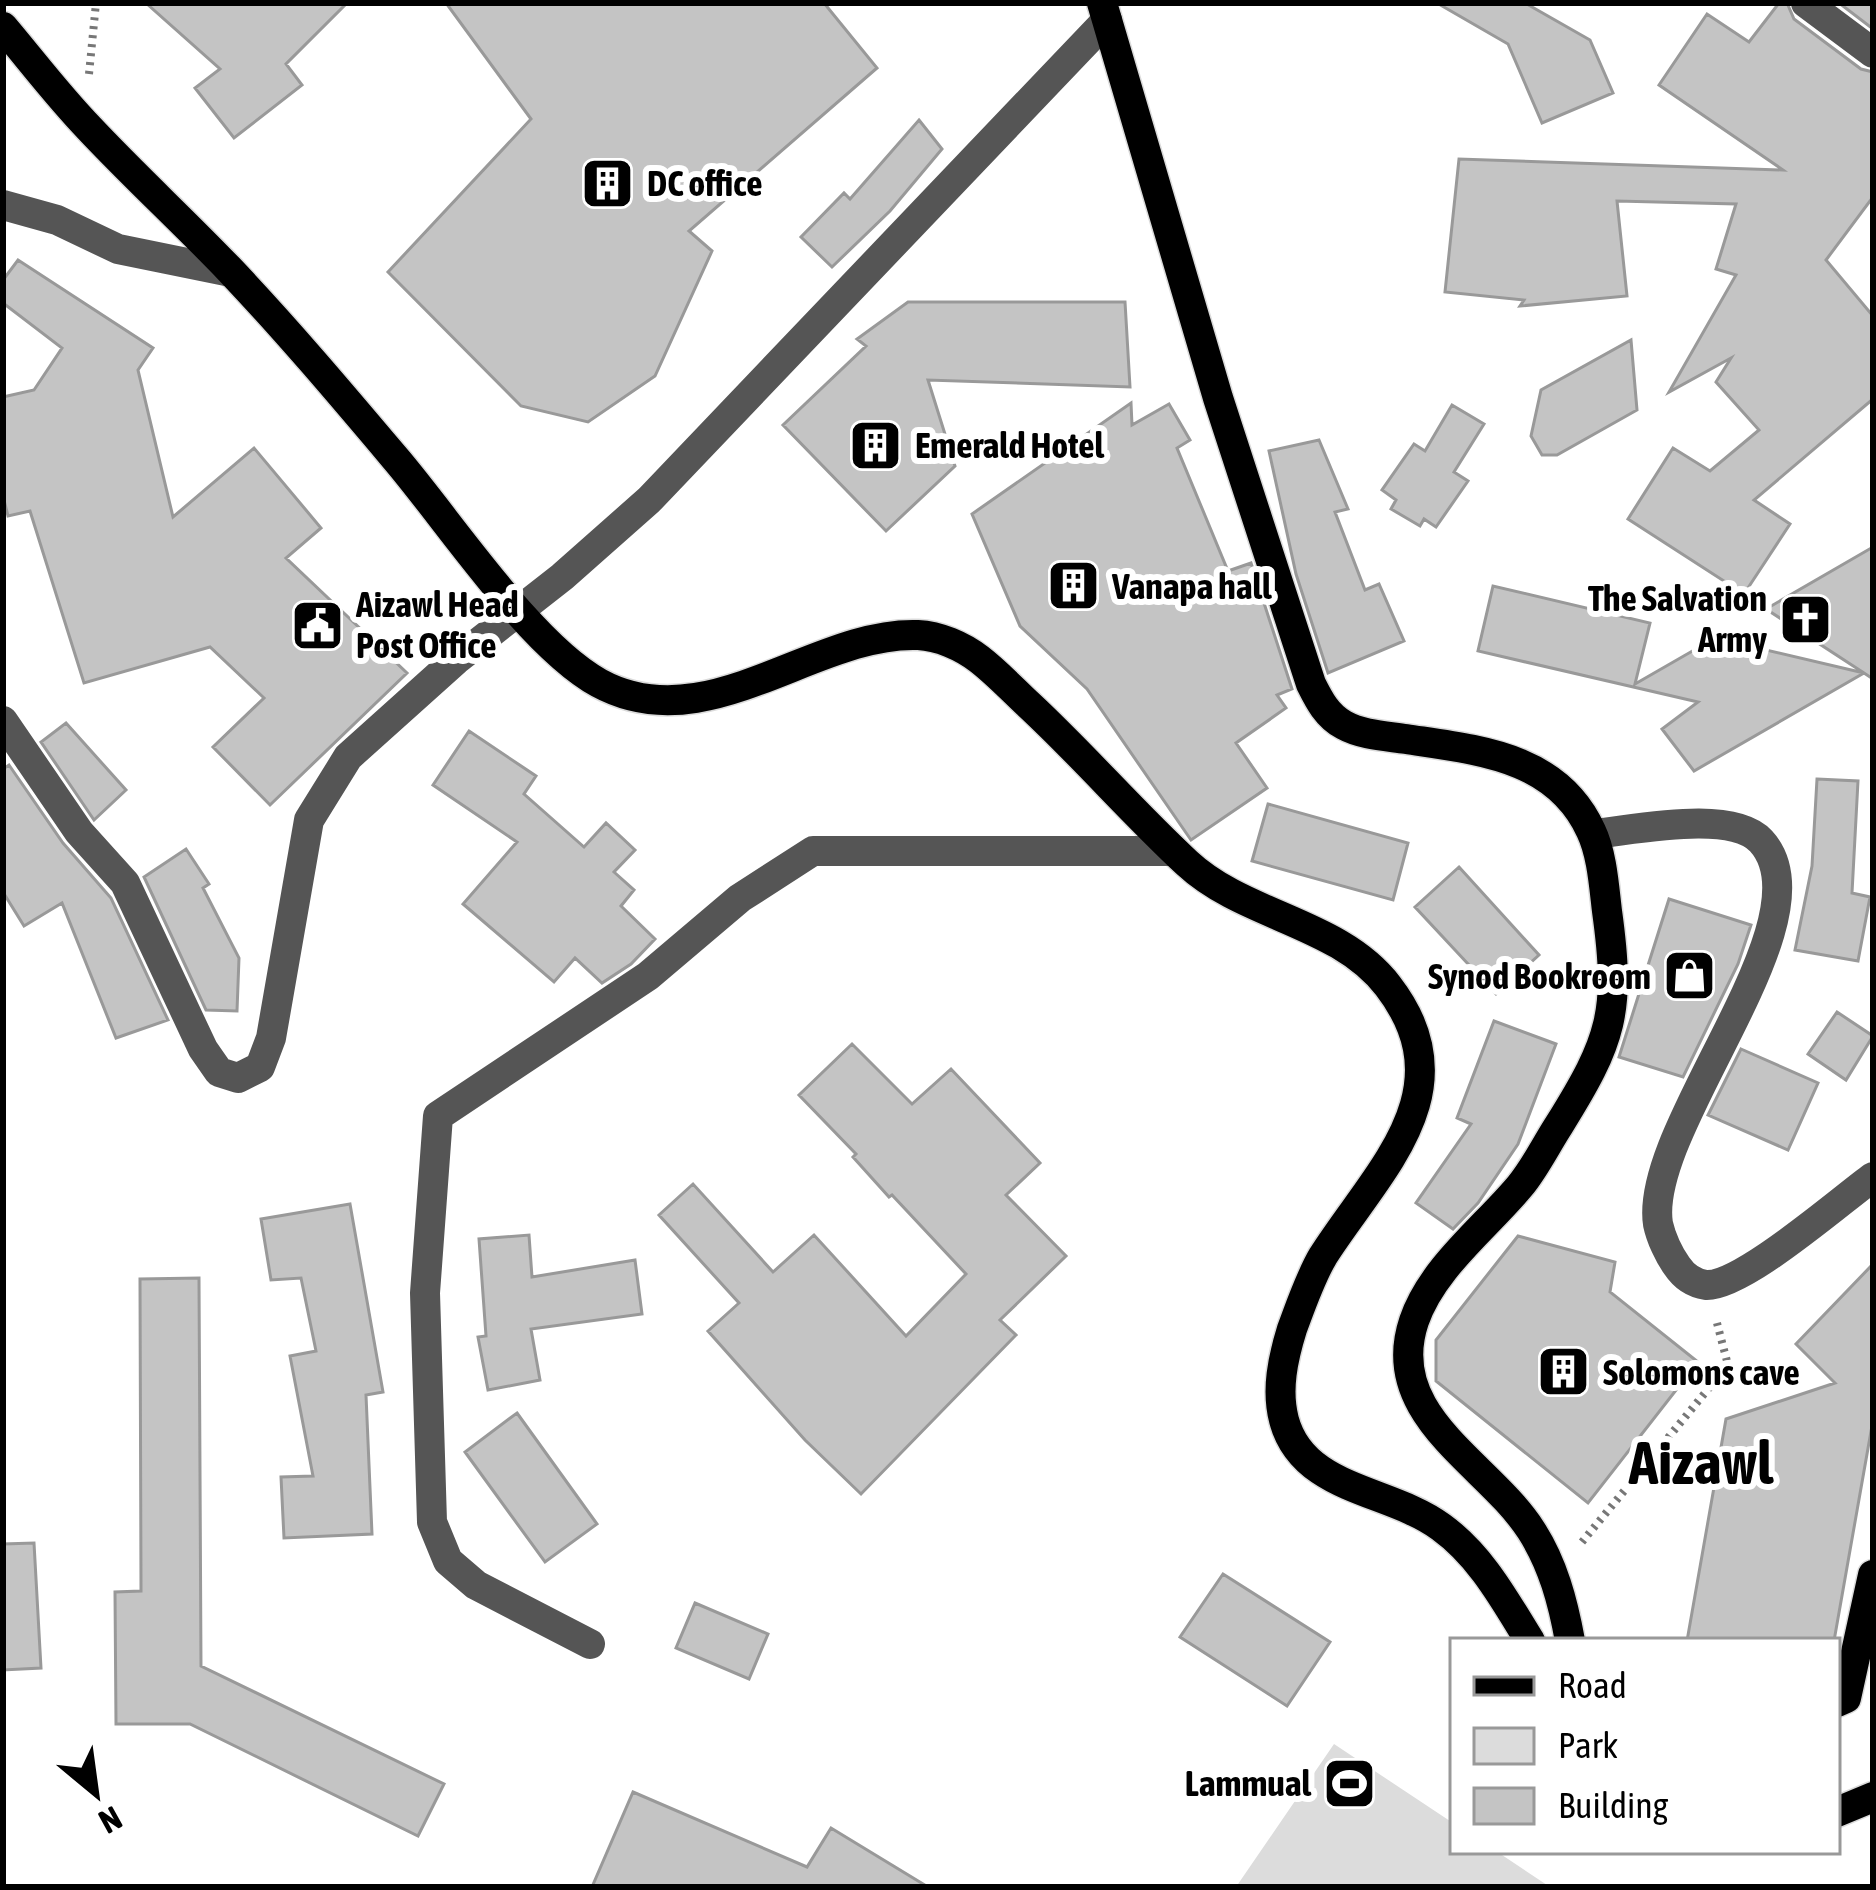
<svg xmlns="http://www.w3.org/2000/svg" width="1876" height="1890" font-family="'Asap Condensed',sans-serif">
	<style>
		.green { fill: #dcdcdc }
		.building { fill: #c4c4c4; stroke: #999; stroke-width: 3 }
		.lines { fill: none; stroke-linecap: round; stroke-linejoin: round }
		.major-casing { stroke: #dbdbdb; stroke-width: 33 }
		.path { stroke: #777; stroke-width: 8; stroke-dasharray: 3 6; stroke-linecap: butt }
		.minor { stroke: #555; stroke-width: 30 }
		.major { stroke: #000; stroke-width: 30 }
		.labels { text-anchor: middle; stroke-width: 12; stroke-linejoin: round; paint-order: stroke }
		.poi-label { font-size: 36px; font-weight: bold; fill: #000; stroke: #fff; text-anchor: start }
		.town-label { font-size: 60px; font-weight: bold; fill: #000; stroke: #fff }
	</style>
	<rect width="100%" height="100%" fill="#fff"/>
	<path class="green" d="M1334 1744 1453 1823V1851H1496L1550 1887H1236Z"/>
	<path class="building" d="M146 3H347L286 64 302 85 234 138 195 88 220 69Z
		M446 3H824L877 68 689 231 712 251 655 376 588 422 521 406 388 272 531 119Z
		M1437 3H1525L1590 40 1613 93 1542 123 1508 44Z
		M1779 3H1787L1794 19 1861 69 1873 72V197L1826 260 1873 316V399L1754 500 1790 524 1744 594 1628 519 1673 448 1710 471 1759 430 1716 382 1731 358 1669 392 1736 275 1716 269 1736 204 1617 201 1627 296 1520 306 1524 300 1445 292 1459 159 1783 170 1659 85 1707 14 1749 42Z
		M1839 3H1873V29Z
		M919 120 942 149 890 211 832 267 801 237 844 193 850 199Z
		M18 260 153 348 138 370 173 517 254 448 321 528 286 558 407 673 270 805 213 747 264 698 210 647 84 683 30 511 8 516 3 496V397L34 390 62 348 3 303V280Z
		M908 302H1125L1130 387 928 380 955 466 886 531 783 425 866 346 857 339Z
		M1631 340 1637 410 1557 455H1542L1531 436 1541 390Z
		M1131 403 1132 425 1169 404 1190 440 1177 448 1228 571 1251 563 1292 689 1277 695 1286 708 1236 743 1267 788 1191 840 1087 689 1020 626 972 514Z
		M1452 405 1484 424 1454 472 1468 481 1436 527 1424 519 1420 526 1391 509 1396 500 1382 490 1414 444 1425 451Z
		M1319 440 1348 509 1335 512 1365 590 1379 584 1404 641 1328 673 1296 574 1269 451Z
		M1873 547V679L1864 673 1694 771 1662 729 1698 702 1478 651 1493 586 1650 623 1635 684 1715 638 1864 673 1766 609Z
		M66 723 126 790 94 820 41 742Z
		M469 731 536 776 524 794 584 847 606 823 635 850 614 872 634 890 621 906 655 939 631 964 602 983 575 958 554 982 463 904 517 842 433 785Z
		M9 765 63 843 111 898 168 1020 116 1038 62 903 24 926 3 892V769Z
		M1817 779 1858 781 1852 893 1870 897 1858 961 1795 950 1812 866Z
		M1268 804 1408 843 1393 900 1252 861Z
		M186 849 209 884 203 888 239 958 237 1011 206 1010 144 877Z
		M1459 867 1539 955 1496 994 1415 907Z
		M1669 899 1751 925 1738 964 1683 1077 1619 1057Z
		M1837 1012 1873 1036 1846 1080 1808 1054Z
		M1494 1021 1556 1044 1518 1144 1478 1203 1453 1229 1416 1203 1471 1124 1457 1118Z
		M852 1044 912 1104 951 1069 1040 1163 1006 1195 1066 1256 1000 1320 1016 1335 861 1494 805 1440 708 1331 739 1303 659 1215 693 1184 773 1272 814 1235 906 1336 966 1274 892 1195 889 1197 853 1157 856 1154 799 1095Z
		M1741 1049 1818 1083 1788 1150 1708 1115Z
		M350 1204 383 1392 366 1395 372 1534 284 1538 281 1477 313 1476 290 1356 316 1351 301 1278 271 1280 261 1219Z
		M529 1235 532 1277 635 1260 642 1314 531 1329 540 1380 488 1390 478 1337 486 1336 479 1239Z
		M1518 1236 1615 1262 1610 1292 1698 1362 1588 1503 1436 1381V1340Z
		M1873 1264V1420L1834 1641H1687L1726 1419 1835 1383 1796 1344Z
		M199 1278 201 1666 444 1784 418 1836 190 1724H116L115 1592 141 1591 140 1279Z
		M517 1413 597 1524 545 1562 465 1452Z
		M34 1543 41 1668 3 1670V1544Z
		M1223 1574 1330 1642 1287 1706 1180 1637Z
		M695 1603 768 1634 749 1679 676 1648Z
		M633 1792 807 1867 831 1828 928 1887H592Z"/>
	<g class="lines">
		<defs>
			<path id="major" d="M1102 3 1218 398 1311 684C1319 700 1327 716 1344 725 1362 735 1386 736 1406 739 1478 750 1557 756 1591 831 1602 854 1604 886 1607 911 1621 1012 1612 1040 1559 1125 1546 1145 1535 1168 1520 1186 1485 1228 1432 1268 1414 1321 1382 1416 1488 1463 1531 1530 1553 1564 1563 1602 1570 1641
				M3 27C31 60 58 96 89 128 134 176 183 221 229 269 286 329 341 394 395 458 449 521 529 644 599 683 707 742 814 631 918 635 939 636 962 646 979 659 996 672 1012 689 1028 704 1083 755 1132 812 1187 863 1245 917 1339 922 1388 986 1469 1091 1377 1171 1323 1256 1310 1278 1301 1305 1292 1329 1283 1358 1276 1390 1284 1420 1303 1491 1390 1489 1441 1527 1481 1556 1504 1599 1530 1641
				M1837 1702 1846 1698 1873 1575
				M1837 1812 1873 1797"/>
		</defs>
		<use href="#major" class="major-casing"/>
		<path class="path" d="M89 74 96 3
			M1582 1542 1728 1365 1717 1323"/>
		<path class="minor" d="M1806 3 1873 53
			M3 205 57 220 118 249 231 272
			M3 721 79 832 125 883 203 1049 219 1072 238 1078 260 1067 271 1038 309 820 348 757 456 660 562 577 649 500 1107 20
			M1593 834C1635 830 1731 809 1761 841 1833 919 1643 1127 1658 1224 1661 1238 1669 1255 1677 1266 1683 1275 1693 1283 1706 1285 1742 1287 1841 1200 1873 1177
			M590 1644 476 1585 448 1561 432 1522 425 1293 438 1116 648 976 740 898 813 851H1174"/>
		<use href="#major" class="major"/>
	</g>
	<defs>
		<symbol id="building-square" viewBox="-11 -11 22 22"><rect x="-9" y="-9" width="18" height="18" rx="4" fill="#000" stroke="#fff"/><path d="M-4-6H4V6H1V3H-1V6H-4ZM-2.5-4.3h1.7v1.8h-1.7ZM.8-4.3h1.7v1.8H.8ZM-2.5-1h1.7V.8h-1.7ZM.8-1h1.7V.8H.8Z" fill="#fff"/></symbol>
		<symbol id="church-square" viewBox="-11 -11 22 22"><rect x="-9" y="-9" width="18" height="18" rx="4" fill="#000" stroke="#fff"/><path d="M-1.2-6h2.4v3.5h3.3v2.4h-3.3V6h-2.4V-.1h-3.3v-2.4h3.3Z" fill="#fff"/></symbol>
		<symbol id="civic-square" viewBox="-11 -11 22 22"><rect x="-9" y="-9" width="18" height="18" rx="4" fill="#000" stroke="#fff"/><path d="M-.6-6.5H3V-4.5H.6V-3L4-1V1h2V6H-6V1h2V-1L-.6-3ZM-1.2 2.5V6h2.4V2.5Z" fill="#fff"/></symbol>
		<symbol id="shop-square" viewBox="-11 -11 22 22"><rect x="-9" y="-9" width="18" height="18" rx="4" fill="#000" stroke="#fff"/><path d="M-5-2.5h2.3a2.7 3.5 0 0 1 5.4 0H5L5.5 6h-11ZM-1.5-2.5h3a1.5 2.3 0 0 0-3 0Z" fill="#fff"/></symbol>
		<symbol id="stadium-square" viewBox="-11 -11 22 22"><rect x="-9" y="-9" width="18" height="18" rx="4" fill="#000" stroke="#fff"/><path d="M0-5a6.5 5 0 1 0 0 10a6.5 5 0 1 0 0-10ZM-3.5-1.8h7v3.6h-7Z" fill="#fff"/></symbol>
	</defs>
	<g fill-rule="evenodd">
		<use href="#building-square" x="578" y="154" width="59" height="59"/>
		<use href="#building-square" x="846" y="416" width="59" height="59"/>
		<use href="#building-square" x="1044" y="556" width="59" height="59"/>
		<use href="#church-square" x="1776" y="590" width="59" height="59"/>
		<use href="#civic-square" x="288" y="596" width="59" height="59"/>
		<use href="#shop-square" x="1660" y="946" width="59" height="59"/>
		<use href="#building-square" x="1534" y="1342" width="59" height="59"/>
		<use href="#stadium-square" x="1320" y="1754" width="59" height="59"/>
	</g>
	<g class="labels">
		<g class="poi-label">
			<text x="647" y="196">DC office</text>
			<text x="915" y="458">Emerald Hotel</text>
			<text x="1112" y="599">Vanapa hall</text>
			<text x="1767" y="611" text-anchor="end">The Salvation<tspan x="1767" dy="41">Army</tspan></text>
			<text x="356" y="617">Aizawl Head<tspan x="356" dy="41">Post Office</tspan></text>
			<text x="1651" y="989" text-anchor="end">Synod Bookroom</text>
			<text x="1603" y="1385">Solomons cave</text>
			<text x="1311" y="1796" text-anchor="end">Lammual</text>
		</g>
		<g class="town-label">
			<text x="1701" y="1484">Aizawl</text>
		</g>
	</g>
	<rect width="1876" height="1890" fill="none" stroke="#000000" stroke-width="12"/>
	<rect x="1450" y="1638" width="390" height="216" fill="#ffffff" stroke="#999999" stroke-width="3"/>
	<rect x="1474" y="1677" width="60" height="18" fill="#000000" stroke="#999999" stroke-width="3"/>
	<text x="1558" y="1698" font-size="36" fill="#000000">Road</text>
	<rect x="1474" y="1728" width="60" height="36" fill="#dcdcdc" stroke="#999999" stroke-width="3"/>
	<text x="1558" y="1758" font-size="36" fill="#000000">Park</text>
	<rect x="1474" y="1788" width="60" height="36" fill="#c4c4c4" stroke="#999999" stroke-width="3"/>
	<text x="1558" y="1818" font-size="36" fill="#000000">Building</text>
	<g transform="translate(96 1794) rotate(151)" stroke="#ffffff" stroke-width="9" paint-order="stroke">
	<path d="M0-9L21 45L0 30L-21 45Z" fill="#000000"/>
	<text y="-18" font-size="33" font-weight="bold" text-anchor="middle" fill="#000000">N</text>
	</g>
</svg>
